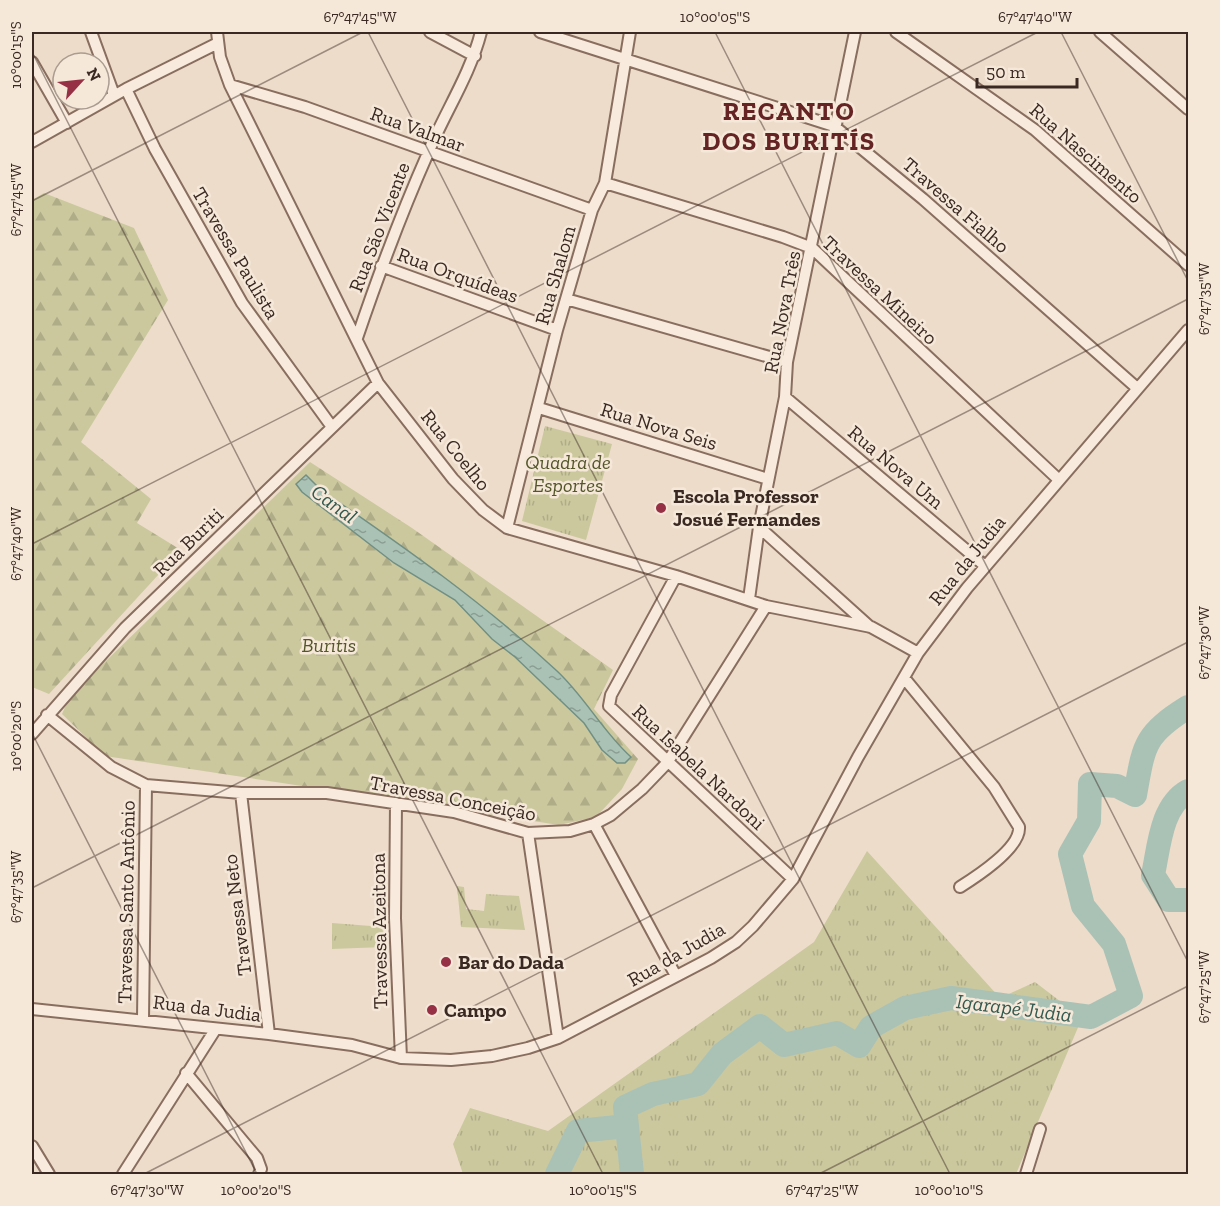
<svg xmlns="http://www.w3.org/2000/svg" width="1220" height="1206" font-family="'Zilla Slab',serif">
	<style>
		.forest { fill: url(#forest-firs) }
		.park { fill: url(#park-tufts) }
		.water { fill: url(#water-ripples); stroke: #719083; stroke-width: 1.5 }
		.lines { fill: none; stroke-linecap: round; stroke-linejoin: round }
		.river { stroke: #aac2b6; stroke-width: 24 }
		.minor-casing { stroke: #896e5f; stroke-width: 14 }
		.minor { stroke: #f8ebdd; stroke-width: 10 }
		.ticks { fill: none; stroke: #3a2922; stroke-width: 1.5; stroke-opacity: 0.45 }
		.poi-dot { fill: #963145; stroke: #f5e8d9; stroke-width: 2 }
		.labels { text-anchor: middle; stroke-width: 5; stroke-linejoin: round; paint-order: stroke }
		.street-label { font-size: 20px; fill: #3a2922; stroke: #f5e8d9 }
		.park-label { font-size: 20px; font-style: italic; fill: #535629; stroke: #f5e8d9 }
		.poi-label { font-size: 20px; font-weight: bold; fill: #3a2922; stroke: #f5e8d9; text-anchor: start }
		.water-label { font-size: 21px; font-style: italic; fill: #32594f; stroke: #f5e8d9 }
		.district-label { font-size: 26px; font-weight: bold; letter-spacing: 1.5px; fill: #652423; stroke: #f5e8d9 }
		.neatline { fill: none; stroke: #3a2922; stroke-width: 2 }
		.ticks-label { font-size: 15px; text-anchor: middle; fill: #3a2922 }
	</style>
	<defs>
		<pattern id="forest-firs" width="22" height="20" patternUnits="userSpaceOnUse" patternTransform="scale(1.5)"><rect width="22" height="20" fill="#cbc89e"/><path d="M5 1l3.5 6h-7zM16 11l3.5 6h-7z" fill="#afac88"/></pattern>
		<pattern id="park-tufts" width="24" height="20" patternUnits="userSpaceOnUse" patternTransform="scale(1.5)"><rect width="24" height="20" fill="#cbc89e"/><path d="M3 7l-1-3M5 7V3M7 7l1-3M15 17l-1-3M17 17v-4M19 17l1-3" fill="none" stroke="#afac88"/></pattern>
		<pattern id="water-ripples" width="26" height="14" patternUnits="userSpaceOnUse" patternTransform="scale(1.5)"><rect width="26" height="14" fill="#aac2b6"/><path d="M2 4q2-2 4 0t4 0M15 11q2-2 4 0t4 0" fill="none" stroke="#8b9e94"/></pattern>
	</defs>
	<rect width="100%" height="100%" fill="#eddcca"/>
	<path class="forest" d="M44 193 134 228 168 300 81 442 151 499 137 523 181 550 49 694 32 687V200Z
		M310 462 412 528 613 670 594 709 638 759 622 789 596 817 559 825 105 756 62 714 70 696Z"/>
	<path class="park" d="M545 426 612 444 586 540 522 521Z
		M867 851 1000 998 1035 982 1082 1018 1016 1174H463L453 1144 470 1108 548 1131 814 942Z
		M457 886 464 887 466 909 484 911 486 894 519 896 525 930 461 927Z
		M332 923 384 927V947L332 949Z"/>
	<path class="water" d="M306 475 321 490C403 546 484 603 557 671 585 697 603 732 631 757L625 763H617L602 750 584 723 515 657 492 639 455 600 394 563 302 492 296 484Z"/>
	<g class="lines">
		<path class="river" d="M1188 791C1161 806 1159 847 1153 875L1169 900H1188
			M557 1174 578 1131 627 1126
			M632 1174 625 1107 653 1094 698 1084 722 1054 760 1026 784 1045 837 1033 859 1046 871 1027 905 1008 951 998 1091 1017 1131 996 1114 944 1083 906 1070 854 1089 821 1090 784 1117 786 1135 795C1144 746 1143 735 1188 707"/>
		<defs>
			<path id="minor" d="M91 32 114 95
				M217 32 220 57 230 85 378 383 453 479 483 510 507 528 676 576 766 606 871 627 918 653
				M430 32 475 56
				M540 32 834 126 923 199 1137 388
				M896 32 1035 130 1188 265
				M1100 32 1188 109
				M32 62 67 123
				M230 85 305 107 592 210
				M126 89 155 149 242 303 332 427
				M32 142 126 89 218 43
				M605 183 783 237 812 248 1058 479
				M381 266 557 330
				M566 299 787 362
				M357 338C378 276 401 214 428 153 445 112 470 75 481 32
				M785 397 984 565
				M539 408 768 479
				M759 527 870 627
				M507 528 557 330 592 210 605 183 630 32
				M676 576 611 695 609 706 793 879
				M749 599 759 527 785 397 787 362 855 32
				M905 679 994 787 1019 827C1021 848 976 877 960 887
				M47 715 111 767 146 785 241 793H327L454 812 528 833 570 831 594 824 611 815 642 789 667 763 766 606
				M32 734 125 628 378 383
				M241 793 269 1034
				M396 803 395 918 401 1058
				M594 824 676 976
				M528 833 558 1038
				M32 1009 269 1034 352 1045 401 1058 451 1060 492 1056 528 1048 558 1038 711 958 736 942 753 926 793 879 858 757 918 653 967 588 1188 330
				M143 1019 146 785
				M186 1073 257 1158 261 1169 259 1174
				M32 1146 49 1174
				M123 1174 215 1030
				M1026 1174 1040 1129"/>
		</defs>
		<use href="#minor" class="minor-casing"/>
		<use href="#minor" class="minor"/>
	</g>
	<path class="ticks" d="M368 32 950 1174M715 32 1188 962M1061 32 1188 281M32 52 603 1174M32 201 363 32M32 544 1038 32M32 733 257 1174M32 888 1188 299M144 1174 1188 642M819 1174 1188 986"/>
	<g class="poi-dot">
		<circle cx="661" cy="508" r="6"/>
		<circle cx="446" cy="962" r="6"/>
		<circle cx="432" cy="1010" r="6"/>
	</g>
	<g class="labels">
		<g class="street-label">
			<text transform="translate(418 129) rotate(20)" y="7">Rua Valmar</text>
			<text transform="translate(1086 153) rotate(41)" y="7">Rua Nascimento</text>
			<text transform="translate(956 205) rotate(41)" y="7">Travessa Fialho</text>
			<text transform="translate(379 227) rotate(-69)" y="7">Rua São Vicente</text>
			<text transform="translate(236 253) rotate(59)" y="7">Travessa Paulista</text>
			<text transform="translate(458 275) rotate(20)" y="7">Rua Orquídeas</text>
			<text transform="translate(555 275) rotate(-74)" y="7">Rua Shalom</text>
			<text transform="translate(880 290) rotate(43)" y="7">Travessa Mineiro</text>
			<text transform="translate(782 312) rotate(-79)" y="7">Rua Nova Três</text>
			<text transform="translate(659 426) rotate(17)" y="7">Rua Nova Seis</text>
			<text transform="translate(456 450) rotate(51)" y="7">Rua Coelho</text>
			<text transform="translate(896 467) rotate(40)" y="7">Rua Nova Um</text>
			<text transform="translate(188 542) rotate(-44)" y="7">Rua Buriti</text>
			<text transform="translate(967 560) rotate(-51)" y="7">Rua da Judia</text>
			<text transform="translate(699 767) rotate(43)" y="7">Rua Isabela Nardoni</text>
			<text transform="translate(453 798) rotate(11)" y="7">Travessa Conceição</text>
			<text transform="translate(126 902) rotate(-89)" y="7">Travessa Santo Antônio</text>
			<text transform="translate(237 915) rotate(-97)" y="7">Travessa Neto</text>
			<text transform="translate(379 931) rotate(-91)" y="7">Travessa Azeitona</text>
			<text transform="translate(676 954) rotate(-30)" y="7">Rua da Judia</text>
			<text transform="translate(207 1008) rotate(7)" y="7">Rua da Judia</text>
		</g>
		<g class="park-label">
			<text x="568" y="469">Quadra de<tspan x="568" dy="23">Esportes</tspan></text>
			<text x="329" y="652">Buritis</text>
		</g>
		<g class="poi-label">
			<text x="673" y="503">Escola Professor<tspan x="673" dy="23">Josué Fernandes</tspan></text>
			<text x="458" y="969">Bar do Dada</text>
			<text x="444" y="1017">Campo</text>
		</g>
		<g class="water-label">
			<text transform="translate(334 504) rotate(36)" y="7">Canal</text>
			<text transform="translate(1014 1008) rotate(7)" y="7">Igarapé Judia</text>
		</g>
		<g class="district-label">
			<text x="789" y="120">RECANTO<tspan x="789" dy="30">DOS BURITÍS</tspan></text>
		</g>
	</g>
	<rect width="1220" height="1206" fill="none" stroke="#f5e8d9" stroke-width="66"/>
	<g transform="translate(81 81) rotate(63)"><circle r="28" fill="#f5e8d9" stroke="#aa9c90" stroke-width="1.5"/>
	<path d="M0-4.5L10 22L0 15L-10 22Z" fill="#963145"/>
	<text y="-9" font-size="16" font-weight="bold" text-anchor="middle" fill="#3a2922">N</text>
	</g>
	<path d="M977 78v9h100v-9" fill="none" stroke="#3a2922" stroke-width="3"/>
	<text x="986" y="78" font-size="18" fill="#3a2922" stroke="#f5e8d9" stroke-width="4.5" paint-order="stroke">50 m</text>
	<rect x="33" y="33" width="1154" height="1140" class="neatline"/>
	<g class="ticks-label">
		<text x="360" y="22">67°47'45"W</text>
		<text x="715" y="22">10°00'05"S</text>
		<text x="1035" y="22">67°47'40"W</text>
		<text transform="translate(16 55) rotate(-90)" y="5">10°00'15"S</text>
		<text transform="translate(16 200) rotate(-90)" y="5">67°47'45"W</text>
		<text transform="translate(1204 299) rotate(-90)" y="5">67°47'35"W</text>
		<text transform="translate(16 544) rotate(-90)" y="5">67°47'40"W</text>
		<text transform="translate(1204 643) rotate(-90)" y="5">67°47'30"W</text>
		<text transform="translate(16 736) rotate(-90)" y="5">10°00'20"S</text>
		<text transform="translate(16 887) rotate(-90)" y="5">67°47'35"W</text>
		<text transform="translate(1204 987) rotate(-90)" y="5">67°47'25"W</text>
		<text x="147" y="1195">67°47'30"W</text>
		<text x="256" y="1195">10°00'20"S</text>
		<text x="603" y="1195">10°00'15"S</text>
		<text x="822" y="1195">67°47'25"W</text>
		<text x="949" y="1195">10°00'10"S</text>
	</g>
</svg>
